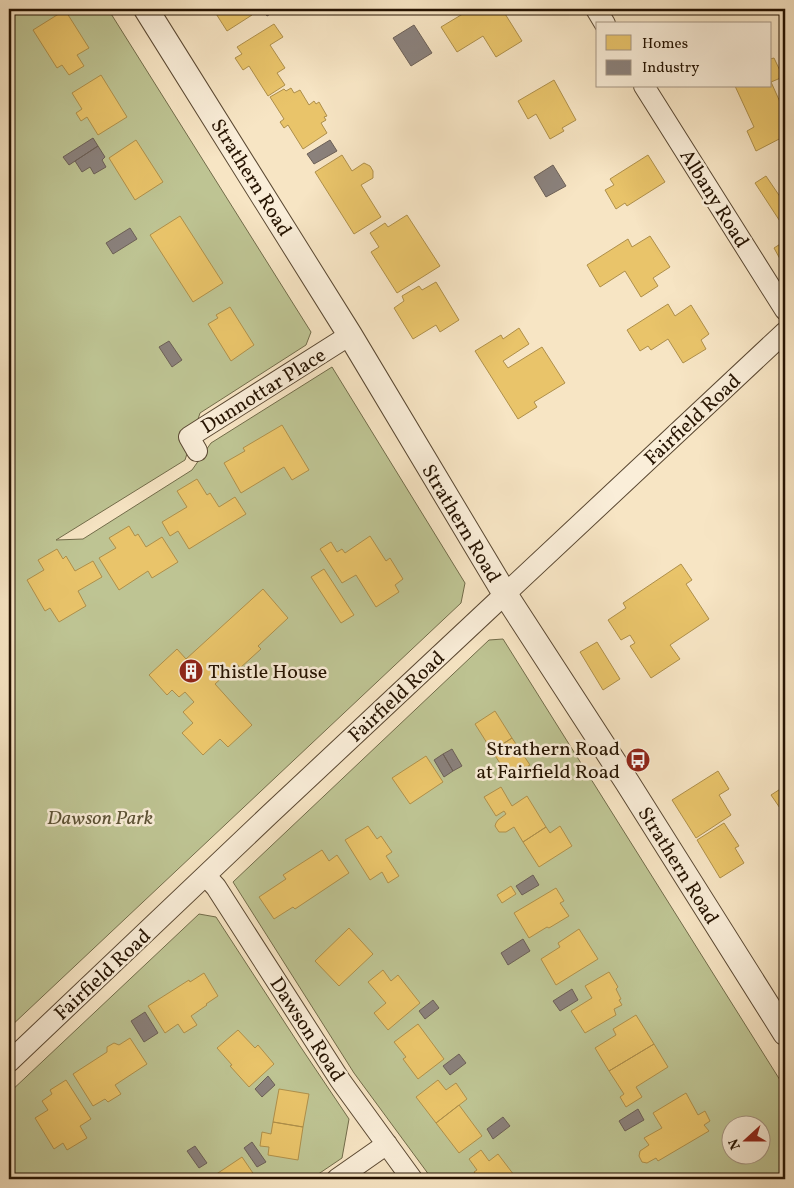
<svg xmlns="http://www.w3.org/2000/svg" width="794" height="1188" font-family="Vollkorn,serif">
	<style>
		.green { fill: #bec493; stroke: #726c4a; fill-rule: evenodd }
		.homes { fill: #e9c46a; stroke: #ae8f4a }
		.industry { fill: #8a817c; stroke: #6c6057 }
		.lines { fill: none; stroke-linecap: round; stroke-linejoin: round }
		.minor-casing { stroke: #5a4832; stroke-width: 22 }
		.tertiary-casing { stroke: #5a4832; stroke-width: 26 }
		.minor { stroke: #faeed9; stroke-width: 20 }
		.tertiary { stroke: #faeed9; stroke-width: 24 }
		.labels { text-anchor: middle; stroke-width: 5; stroke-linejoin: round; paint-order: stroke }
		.street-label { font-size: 20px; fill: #251301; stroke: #faeed9 }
		.poi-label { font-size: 20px; fill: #251301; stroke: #faeed9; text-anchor: start }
		.park-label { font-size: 20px; font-style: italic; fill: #5b5134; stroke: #faeed9 }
	</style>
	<rect width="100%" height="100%" fill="#f7e5c4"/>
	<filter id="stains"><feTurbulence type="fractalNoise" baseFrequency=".004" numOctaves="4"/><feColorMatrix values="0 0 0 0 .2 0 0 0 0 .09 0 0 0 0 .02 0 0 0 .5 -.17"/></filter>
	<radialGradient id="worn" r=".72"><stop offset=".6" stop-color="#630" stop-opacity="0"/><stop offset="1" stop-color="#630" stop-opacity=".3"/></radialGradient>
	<path class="green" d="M9 9H108L311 332 306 345 200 413 185 460 56 540 83 539 192 470 211 443 332 367 465 583 461 603 9 1028Z
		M503 639 785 1088V1179H432L354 1073 233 882 489 640ZM732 1126H762V1156H732Z
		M199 914 216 917 300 1046 349 1119 342 1158 311 1179H9V1093Z"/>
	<path class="homes" d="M213 9H247L252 15 227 31Z
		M471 9H502L522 41 496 57 483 36 457 52 441 27Z
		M65 10 89 48 77 55 84 66 69 75 62 65 57 68 33 30Z
		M274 24 283 37 270 45 285 68 277 73 285 85 268 96 249 66 243 70 235 58 242 54 237 47Z
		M774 58 783 77 771 82 785 113V136L756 151 747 131 754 127 735 86H770V59Z
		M101 75 127 117 98 135 87 117 81 121 76 113 82 109 72 93Z
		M554 80 576 120 562 128 564 131 550 139 536 114 528 119 518 101Z
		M291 88 294 93 300 90 309 105 314 101 316 104 319 102 327 116 324 117 326 120 321 123 327 133 303 149 288 125 284 128 280 122 284 119 270 97 284 89 286 91Z
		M136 140 163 182 135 200 109 158Z
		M342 155 352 171 364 163 370 166 373 171V178L361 185 381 217 354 234 315 172Z
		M648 155 665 182 627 206 625 203 616 209 605 190 614 185 610 179Z
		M766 176 785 204V229L755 183Z
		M407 215 440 266 397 293 371 252 379 247 370 233 385 223 388 227Z
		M180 216 223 283 193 302 150 235Z
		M650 236 670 267 653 278 658 286 641 297 625 271 600 287 587 265 628 239 632 247Z
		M785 241V268L774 248Z
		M436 282 459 320 440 332 436 325 413 339 394 308 404 301 402 296 419 286 422 290Z
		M668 304 675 316 691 305 709 334 701 340 706 349 683 363 668 339 651 350 648 346 640 351 627 330Z
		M230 307 254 345 231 361 208 324 218 318 216 315Z
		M519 328 529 344 503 361 508 368 542 347 565 383 534 402 537 407 518 419 475 351 501 335 503 339Z
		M282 425 309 470 292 480 284 467 241 493 224 463 245 451 243 448Z
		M197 479 207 495 210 493 219 507 235 497 246 514 189 549 178 531 170 536 162 522 187 507 177 491Z
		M129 526 135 536 138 534 146 547 162 537 178 562 152 578 148 571 119 590 99 558 116 548 109 538Z
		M370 536 386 561 390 558 403 579 395 585 399 592 376 607 356 575 342 583 320 549 331 542 337 552 342 549 345 553Z
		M57 549 63 559 66 556 75 571 93 561 102 577 78 591 86 606 59 622 50 608 45 611 27 580 44 570 38 560Z
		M681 564 692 580 686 584 709 619 670 645 680 659 651 678 630 646 635 643 630 635 621 640 608 620 626 608 623 603Z
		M324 569 354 615 341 623 311 577Z
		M263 589 288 618 258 646 261 649 240 668 237 664 215 684 252 725 228 747 220 739 203 755 182 733 193 723 183 712 194 702 185 692 179 697 172 690 167 695 149 675 177 649 186 659Z
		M597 642 620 679 603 690 580 652Z
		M495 711 512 738 492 751 475 724Z
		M512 738 530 765 509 777 492 751Z
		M426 756 443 782 410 804 392 778Z
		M718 771 729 789 719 795 731 815 696 838 672 800Z
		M785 786V808L782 811 771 795Z
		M501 787 512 806 527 796 546 827 523 842 514 827 506 832H499L495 826 496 823 498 820 506 814 504 811 496 816 484 797Z
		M724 823 739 846 735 848 744 863 720 878 697 840Z
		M368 826 377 839 381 836 392 852 386 856 399 876 388 883 382 872 370 880 345 840Z
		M560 826 572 846 539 867 523 842 546 827 550 833Z
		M322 850 329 861 337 855 349 873 295 909 293 907 274 919 259 897 286 879 283 875Z
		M511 886 516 894 502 903 497 895Z
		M556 888 564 901 560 903 569 916 549 928 547 927 529 938 514 913Z
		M349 928 373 954 339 986 315 961Z
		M579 929 598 959 556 985 541 959 560 947 558 943Z
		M383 970 391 981 398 975 420 1003 388 1030 374 1013 386 1003 368 982Z
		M609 972 618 987 616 989 621 999 619 1000 622 1005 614 1009 616 1015 585 1033 571 1011 592 998 585 986Z
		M204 973 218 996 206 1004 207 1005 191 1016 197 1025 184 1033 178 1024 165 1033 148 1006 189 980 190 982Z
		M636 1015 654 1044 609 1071 595 1048 616 1035 613 1029Z
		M418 1024 444 1059 418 1079 403 1059 406 1057 394 1042Z
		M238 1030 255 1048 258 1045 274 1064 249 1087 230 1066 232 1065 217 1048Z
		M130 1038 147 1064 115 1085 121 1094 108 1102 105 1099 93 1106 73 1074 107 1052V1047L114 1043 119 1045Z
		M654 1044 668 1067 636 1087 642 1097 626 1107 620 1097 624 1094 609 1071Z
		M66 1080 91 1119 80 1126 87 1138 67 1150 63 1143 54 1149 35 1118 48 1110 42 1101 52 1094 50 1090Z
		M438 1080 446 1090 456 1083 467 1099 436 1123 416 1097Z
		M279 1089 309 1094 303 1127 273 1122Z
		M686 1093 698 1115 705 1111 710 1121 704 1125 709 1131 658 1161 656 1158 647 1163 642 1162 639 1156 640 1151 649 1145 644 1138 662 1128 653 1113Z
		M459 1105 482 1136 459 1153 436 1123Z
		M273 1122 303 1127 298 1160 268 1155 269 1147 260 1146 262 1132 271 1134Z
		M481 1150 489 1161 498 1154 517 1179H479L474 1172 477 1170 469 1159Z
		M242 1157 257 1179H218L215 1175Z
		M709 1173 713 1179H689L698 1174 701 1178Z"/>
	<path class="industry" d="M262 9H279L267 16Z
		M414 25 432 53 411 66 393 38Z
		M93 138 98 146 69 165 63 157Z
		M330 140 337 151 314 164 307 154Z
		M98 146 105 157 102 160 106 167 94 174 90 167 82 172 75 161Z
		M553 165 566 186 546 197 534 177Z
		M130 228 137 239 113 254 106 243Z
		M169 341 182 360 172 367 159 347Z
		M452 749 462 766 453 771 443 754Z
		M443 754 453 771 444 777 434 760Z
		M533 875 539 885 522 895 516 886Z
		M523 939 530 951 508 965 501 953Z
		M572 989 578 1000 560 1011 553 1001Z
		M433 1000 439 1008 425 1019 419 1011Z
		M145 1012 158 1033 144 1042 131 1021Z
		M459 1054 466 1063 450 1075 443 1066Z
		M268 1076 275 1085 262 1097 255 1089Z
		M638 1109 644 1120 625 1131 619 1121Z
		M503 1117 510 1126 493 1139 487 1129Z
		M252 1142 266 1162 257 1167 244 1148Z
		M195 1146 207 1163 199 1168 187 1151Z"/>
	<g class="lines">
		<defs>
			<path id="minor" d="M596 9 605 24
				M644 86 785 310
				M197 451 189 437 350 335
				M206 876 216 887 340 1080 412 1179
				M9 1062 269 815 785 332
				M337 1179 387 1144"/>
			<path id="tertiary" d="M146 9 350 335 505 594 627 782 785 1033"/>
		</defs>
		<use href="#minor" class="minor-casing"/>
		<use href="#tertiary" class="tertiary-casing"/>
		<use href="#minor" class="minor"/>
		<use href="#tertiary" class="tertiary"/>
	</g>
	<defs>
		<symbol id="building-disc" viewBox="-11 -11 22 22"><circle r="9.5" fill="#8f2418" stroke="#faeed9"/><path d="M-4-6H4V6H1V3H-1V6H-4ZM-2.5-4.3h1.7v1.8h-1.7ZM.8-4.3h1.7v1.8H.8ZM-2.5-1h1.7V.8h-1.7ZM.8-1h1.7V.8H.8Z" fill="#fff"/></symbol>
		<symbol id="bus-disc" viewBox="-11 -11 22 22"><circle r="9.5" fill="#8f2418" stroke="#faeed9"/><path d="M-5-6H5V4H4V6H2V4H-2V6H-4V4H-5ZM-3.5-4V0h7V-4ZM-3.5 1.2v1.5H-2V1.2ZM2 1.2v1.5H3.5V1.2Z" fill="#fff"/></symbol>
	</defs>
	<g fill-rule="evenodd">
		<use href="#building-disc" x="177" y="657" width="28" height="28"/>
		<use href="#bus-disc" x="624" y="746" width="28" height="28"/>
	</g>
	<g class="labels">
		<g class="street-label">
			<text transform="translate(252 177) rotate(58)" y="7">Strathern Road</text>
			<text transform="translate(715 198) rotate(58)" y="7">Albany Road</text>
			<text transform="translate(263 390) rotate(-32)" y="7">Dunnottar Place</text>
			<text transform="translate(692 419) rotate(-43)" y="7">Fairfield Road</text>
			<text transform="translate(462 523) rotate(59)" y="7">Strathern Road</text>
			<text transform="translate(396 696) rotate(-43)" y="7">Fairfield Road</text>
			<text transform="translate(679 865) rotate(58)" y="7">Strathern Road</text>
			<text transform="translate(102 974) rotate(-43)" y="7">Fairfield Road</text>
			<text transform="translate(308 1029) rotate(57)" y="7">Dawson Road</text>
		</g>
		<g class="poi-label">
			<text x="208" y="678">Thistle House</text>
			<text x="620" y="755" text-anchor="end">Strathern Road<tspan x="620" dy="23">at Fairfield Road</tspan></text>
		</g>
		<g class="park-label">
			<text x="100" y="824">Dawson Park</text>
		</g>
	</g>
	<rect width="794" height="1188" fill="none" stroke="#f7e5c4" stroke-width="30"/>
	<rect x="10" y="10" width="774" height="1168" fill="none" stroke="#251301" stroke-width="2.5"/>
	<rect x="15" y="15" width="764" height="1158" fill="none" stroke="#251301"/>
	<rect x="596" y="22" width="175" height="65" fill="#faeed9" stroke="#a59683"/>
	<rect x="606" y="35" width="25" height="15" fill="#e9c46a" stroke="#a59683"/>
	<text x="642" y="48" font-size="15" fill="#251301">Homes</text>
	<rect x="606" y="60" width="25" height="15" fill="#8a817c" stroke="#a59683"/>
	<text x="642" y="72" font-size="15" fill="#251301">Industry</text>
	<g transform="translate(746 1140) rotate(249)"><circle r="24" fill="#faeed9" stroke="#a59683"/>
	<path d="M0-4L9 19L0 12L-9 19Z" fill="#8f2418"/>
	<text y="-8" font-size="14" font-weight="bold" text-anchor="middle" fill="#251301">N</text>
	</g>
	<rect width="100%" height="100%" filter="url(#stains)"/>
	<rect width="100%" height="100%" fill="url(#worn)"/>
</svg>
